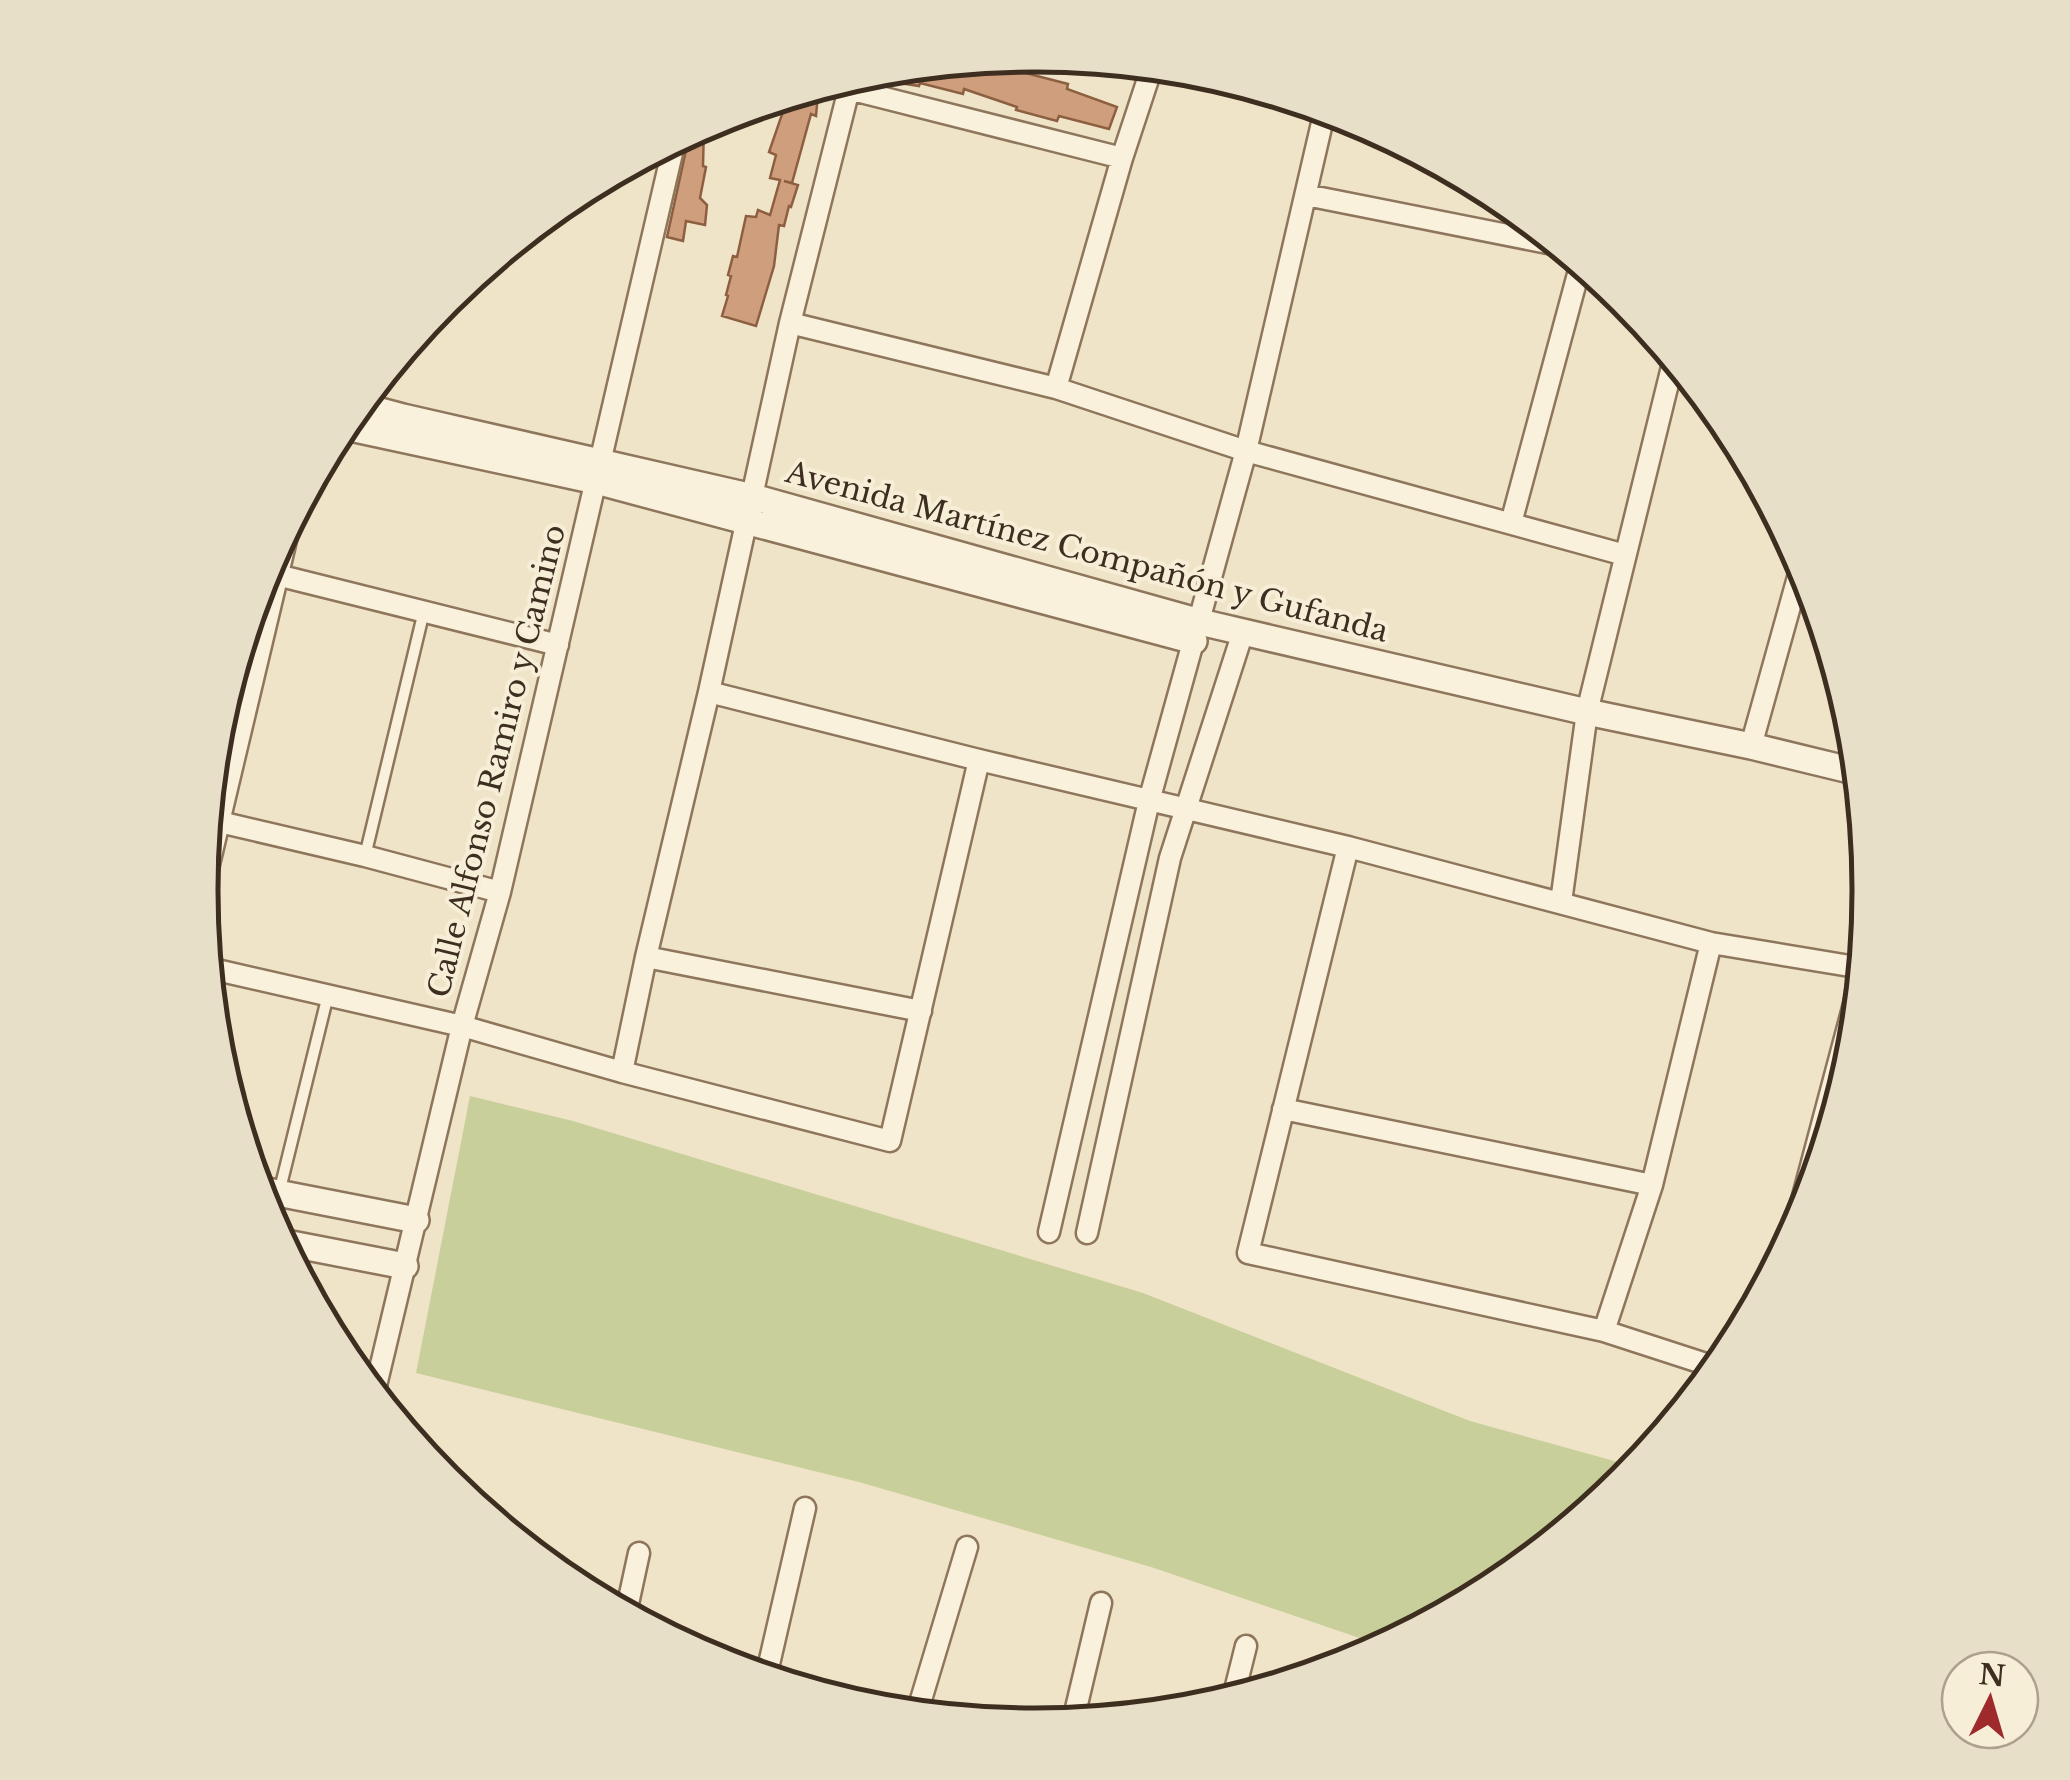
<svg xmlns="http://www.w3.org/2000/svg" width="2070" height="1780" font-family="'Libre Baskerville',serif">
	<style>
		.green { fill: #c9cf9b }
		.building { fill: #cf9f7d; stroke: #8d5f41; stroke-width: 2.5 }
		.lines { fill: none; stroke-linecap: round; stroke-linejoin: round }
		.service-casing { stroke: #8d765c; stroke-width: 15 }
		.minor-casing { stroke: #8d765c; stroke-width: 25 }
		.tertiary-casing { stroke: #8d765c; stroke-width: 30 }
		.service { stroke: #faf1dc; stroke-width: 10 }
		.minor { stroke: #faf1dc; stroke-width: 20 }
		.tertiary { stroke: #faf1dc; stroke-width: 25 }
		.labels { text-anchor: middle; stroke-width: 8; stroke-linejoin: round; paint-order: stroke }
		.street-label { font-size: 30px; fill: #3d2e20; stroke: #f7eed8 }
		.rim { fill: none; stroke: #3d2e20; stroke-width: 5 }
	</style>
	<rect width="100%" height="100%" fill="#f0e4c8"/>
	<path class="green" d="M470 1096 573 1121 1143 1293 1470 1421 1636 1467 1625 1481 1498 1585 1383 1646 1151 1567 859 1482 416 1373Z"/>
	<path class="building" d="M979 61 1068 84 1067 89 1117 107 1109 129 1059 116 1057 121 1016 110 1017 107 964 89 963 94 920 83 919 86 899 83 900 78 879 72V70Z
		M808 91 818 94 816 116 811 114 792 183 784 181 798 185 791 207 789 206 784 226 779 225 774 266 756 326 722 316 728 296 726 295 731 276 728 275 733 256 737 257 746 216 756 217 758 210 770 215 780 180 770 178 776 155 769 152 788 97Z
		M704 125 703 166 706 167 700 198 707 205 705 225 686 221 683 241 667 237 690 132Z"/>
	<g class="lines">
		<defs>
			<path id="service" d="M365 856 424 611
				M279 1193 328 995"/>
			<path id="minor" d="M829 84 1122 158
				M1306 195 1558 245
				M790 323 1056 388 1246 451 1625 555
				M1056 388 1122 158 1152 67
				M1511 523 1581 263
				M277 575 558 645
				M709 692 979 760 1348 847 1711 943 1862 968
				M1751 746 1802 563
				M211 820 365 856 500 892
				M1348 847 1248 1253 1604 1331 1718 1368
				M201 898 291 519
				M1561 902 1587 712 1674 359
				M646 957 921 1011
				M208 968 462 1026 622 1072 890 1141 979 760
				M622 1072 646 957 709 692 790 323 849 89
				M1283 1109 1652 1185
				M1049 1232 1149 801 1246 451 1325 110
				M1087 1233 1170 858 1243 632
				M1793 1234 1862 974
				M1604 1331 1652 1185 1711 943
				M374 1394 462 1026 500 892 675 140
				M626 1613 639 1553
				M766 1677 805 1508
				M1233 1698 1246 1646
				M917 1713 967 1547
				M1073 1721 1101 1603"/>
			<path id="tertiary" d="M358 405 403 417 753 497 1200 622 1587 712 1751 746 1858 772
				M341 426 596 481 1194 641
				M257 1189 416 1220
				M281 1242 405 1266"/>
		</defs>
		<use href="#service" class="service-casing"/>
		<use href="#minor" class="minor-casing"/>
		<use href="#tertiary" class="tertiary-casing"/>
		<use href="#service" class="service"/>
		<use href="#minor" class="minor"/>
		<use href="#tertiary" class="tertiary"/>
	</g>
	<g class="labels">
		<g class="street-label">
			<text transform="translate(1087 552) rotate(15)" y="10">Avenida Martínez Compañón y Gufanda</text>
			<text transform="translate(497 761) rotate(-76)" y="10">Calle Alfonso Ramiro y Camino</text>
		</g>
	</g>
	<path d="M0 0H2070V1780H0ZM1035 72H1035A817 817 0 0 1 1852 889V891A817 817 0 0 1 1035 1708H1035A817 817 0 0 1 218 891V889A817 817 0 0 1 1035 72Z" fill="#e8dfc9" fill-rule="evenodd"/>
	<path class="rim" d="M1035 72H1035A817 817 0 0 1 1852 889V891A817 817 0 0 1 1035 1708H1035A817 817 0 0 1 218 891V889A817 817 0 0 1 1035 72Z"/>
	<g transform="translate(1990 1700) rotate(5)"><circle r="48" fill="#f7eed8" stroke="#ada18e" stroke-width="2.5"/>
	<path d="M0-8L18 38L0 25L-18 38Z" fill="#9e2a2b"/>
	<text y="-15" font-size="28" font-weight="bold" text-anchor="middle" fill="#3d2e20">N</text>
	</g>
</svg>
